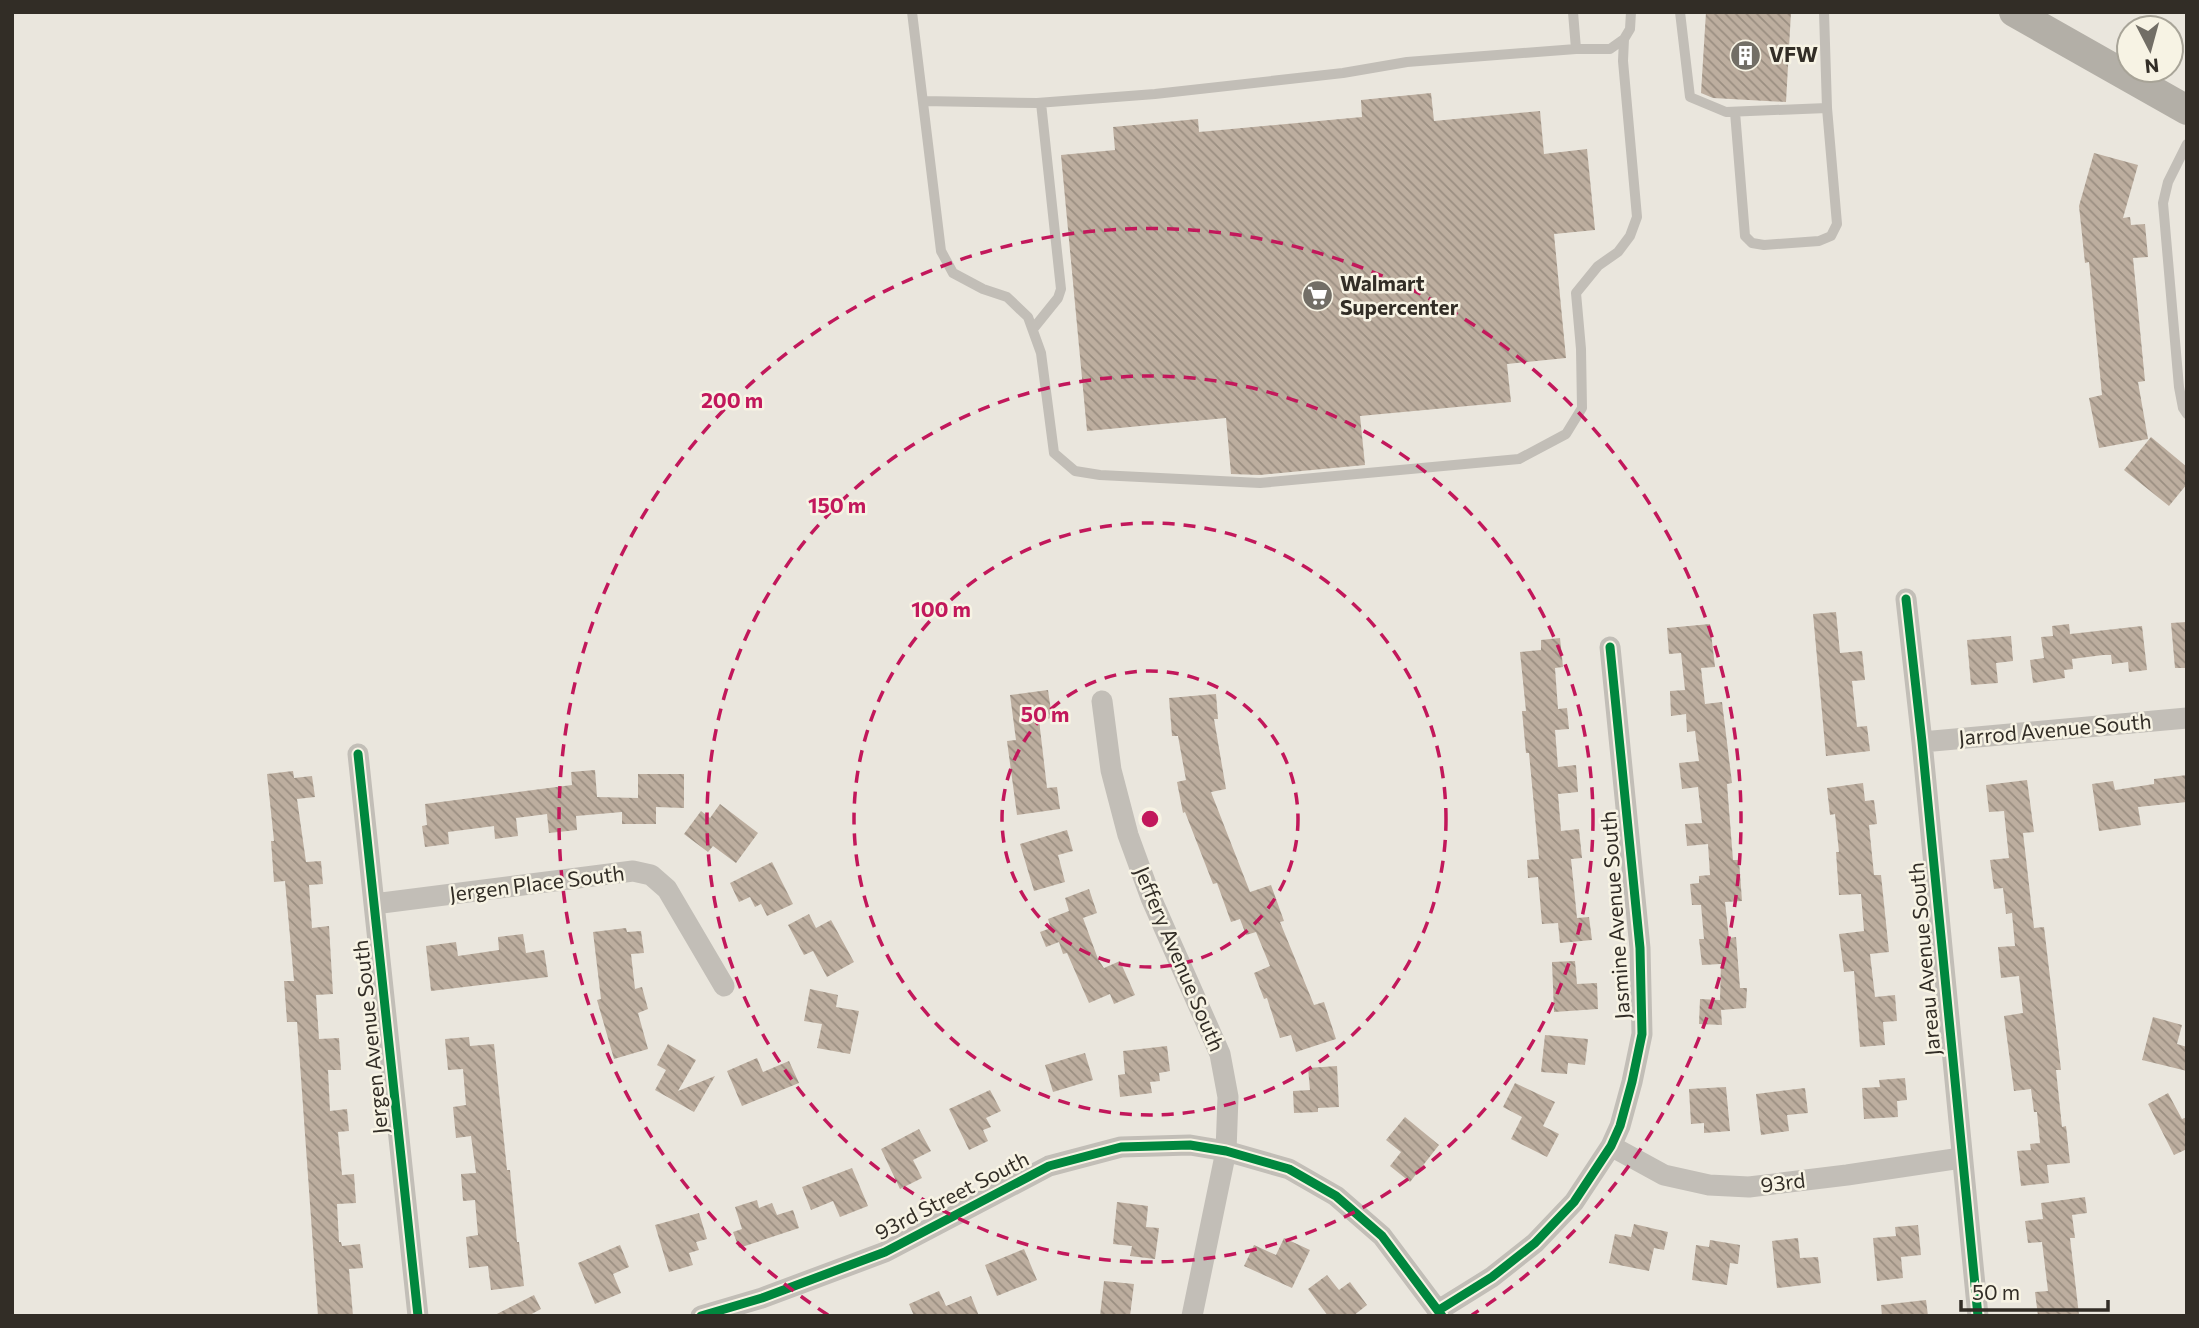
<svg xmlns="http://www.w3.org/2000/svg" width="2199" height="1328" font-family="Commissioner,sans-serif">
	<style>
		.building { fill: url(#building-back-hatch) }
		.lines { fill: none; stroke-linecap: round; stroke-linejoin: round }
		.lane { stroke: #c2beb7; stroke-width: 10 }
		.street { stroke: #c2beb7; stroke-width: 21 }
		.secondary { stroke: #b3afa7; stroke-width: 30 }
		.cycleway-casing { stroke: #f7f3e4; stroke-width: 13 }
		.cycleway { stroke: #00873e; stroke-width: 9 }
		.ring { fill: none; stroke: #c2185b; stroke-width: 3.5; stroke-dasharray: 12 9 }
		.labels { text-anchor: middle; stroke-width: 5; stroke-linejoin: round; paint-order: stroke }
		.poi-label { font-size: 21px; font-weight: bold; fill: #322d26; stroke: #f7f3e4; text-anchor: start }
		.street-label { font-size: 21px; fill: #322d26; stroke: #f7f3e4 }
		.centre { fill: #c2185b; stroke: #f7f3e4; stroke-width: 3.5 }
		.ring-label { font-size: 21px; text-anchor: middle; font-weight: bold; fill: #c2185b; stroke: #f7f3e4; stroke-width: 5; stroke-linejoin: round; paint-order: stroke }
	</style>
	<defs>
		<pattern id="building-back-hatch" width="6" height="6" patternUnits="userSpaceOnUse" patternTransform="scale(1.75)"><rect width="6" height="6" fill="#bdae9f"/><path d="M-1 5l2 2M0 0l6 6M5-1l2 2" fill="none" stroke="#9a8e81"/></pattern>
	</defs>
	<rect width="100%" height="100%" fill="#eae6dd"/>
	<path class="building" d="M1706 12H1791L1786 102 1713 98 1701 93Z
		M1431 93 1434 121 1540 111 1544 154 1587 149 1595 230 1554 234 1566 358 1507 364 1511 402 1360 416 1365 465 1260 475 1231 474 1226 418 1087 431 1061 155 1115 150 1113 127 1198 119 1199 132 1362 117 1361 100Z
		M2094 153 2138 165 2123 218 2130 217 2131 225 2145 224 2148 257 2133 258 2145 381 2138 382 2148 439 2099 448 2089 398 2102 395 2089 262 2085 263 2079 206Z
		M2151 437 2187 467V484L2169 506 2124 470Z
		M1836 612 1840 653 1862 651 1865 680 1852 681 1857 727 1867 726 1870 751 1826 756 1813 614Z
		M2187 622V668H2175L2171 623Z
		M1710 624 1715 667 1701 668 1705 704 1722 702 1732 783 1727 784 1733 860H1739L1742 901 1725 902 1729 938 1736 937 1740 988H1747L1746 1008 1721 1010 1722 1025 1699 1024 1700 999 1720 1000 1721 964 1702 965 1699 939H1704L1701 905H1692L1690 884 1699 883V876L1710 875 1708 844 1687 846 1685 824 1702 823 1698 787 1682 789 1679 763 1699 761 1695 731 1687 732 1686 714 1671 716 1670 691 1685 690 1681 653 1669 654 1667 628Z
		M2069 624 2070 634 2142 626 2147 670 2129 672 2128 662 2112 664 2111 655H2103L2072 659 2073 669 2064 670 2065 678 2033 683 2030 660 2044 658 2041 637 2053 636 2052 626Z
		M2011 636 2013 661 1996 663 1998 683 1971 685 1967 640Z
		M1560 638 1563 667 1555 668 1558 709 1567 708 1569 729 1555 730 1558 767 1576 765 1578 792 1558 794 1561 831 1579 829 1582 858 1571 859 1577 918 1589 917 1592 940 1560 943 1558 923 1542 924 1538 877 1528 878 1527 860 1539 859 1529 753H1526L1522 711H1526L1520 652 1541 650V640Z
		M1048 690 1052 718 1039 720 1047 788 1057 787 1060 809 1017 815 1007 741 1016 740 1010 695Z
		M1216 694 1218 719H1214L1226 789 1211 792 1250 892 1271 885 1284 921 1280 922 1314 1005 1324 1002 1336 1039 1296 1052 1291 1035 1280 1038 1267 998 1264 999 1254 973 1270 966 1256 932 1246 935 1240 919 1231 922 1217 883 1213 884 1185 812 1183 813 1177 782 1186 780 1178 736H1172L1169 698Z
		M595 770 597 797 638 798V774H684V808L656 807V824H622V812L576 816 577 830 549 833 547 814 516 818 518 836 495 839 494 826 448 832 449 844 425 847 422 826 427 825 425 804 572 785 571 772Z
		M293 771 294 778 312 776 315 797 297 799 306 862 321 861 323 884 309 885 312 928 329 926 333 994 316 995 319 1039 339 1038 341 1070H328L330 1111 347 1109 349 1131 338 1132 342 1175 354 1174 356 1203 337 1204 339 1242H341L342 1246 360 1244 363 1268 349 1269 353 1316H318L297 1022H287L284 981H294L285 881 274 882 271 841H274L267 774Z
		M2187 775V802L2138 807 2141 825 2099 831 2092 784 2113 781 2115 790 2154 784V779Z
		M2027 780 2034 832 2023 833 2034 928 2044 927 2061 1070H2056L2062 1127 2066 1126 2070 1163 2047 1165 2049 1183 2021 1186 2017 1151 2031 1150 2030 1144 2040 1143 2037 1112H2034L2031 1089 2014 1091 2004 1016 2023 1013 2019 976 2001 978 1998 947 2015 946 2012 913 2006 914 2003 888 1994 889 1990 860 2009 858 2004 811 1989 812 1986 785Z
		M1863 783 1865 801 1874 800 1877 824 1869 825 1874 875H1881L1889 952 1870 954 1875 997 1895 995 1897 1021 1883 1022 1885 1045 1860 1047 1854 971 1844 972 1839 934 1864 931 1861 894 1839 895 1836 852H1839L1835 814 1830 815 1827 788Z
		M720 804 758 833 736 863 713 846 708 852 684 834 701 811 710 818Z
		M1067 830 1073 851 1058 855 1065 882 1034 891 1020 844Z
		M772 862 793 904 767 916 761 904 755 907 750 897 739 902 730 883Z
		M1089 889 1097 913 1083 918 1098 959 1104 968 1120 961 1135 995 1114 1004 1110 994 1089 1003 1067 953 1063 954 1059 942 1046 947 1040 932 1051 928 1048 919 1069 911 1065 898Z
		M809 914 816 928 831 920 854 962 827 977 813 951 804 955 788 925Z
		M626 928 627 932 641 931 644 953 631 954 635 989 642 987 648 1009 638 1013 648 1049 614 1059 597 1000 601 999 593 932Z
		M523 934 526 953 544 950 548 977 431 991 426 946 456 942 458 956 499 950 498 937Z
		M1575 961 1577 984 1597 983 1598 1009 1554 1012 1552 962Z
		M810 989 838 995 836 1007 859 1011 850 1054 817 1048 822 1024 804 1021Z
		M2153 1017 2182 1025 2177 1044 2187 1047V1071L2142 1060Z
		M1545 1035 1588 1039 1585 1065 1568 1063 1567 1074 1541 1072Z
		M469 1037 470 1046 494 1044 507 1170H510L517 1242H519L524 1286 491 1290 488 1266 469 1268 466 1237 478 1235 475 1200 463 1201 461 1174 476 1173 471 1136 456 1138 453 1107 466 1105 463 1069 448 1070 445 1039Z
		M668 1044 696 1060 678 1091 715 1076 694 1112 655 1090 666 1070 657 1065Z
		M1167 1046 1170 1071 1159 1073 1160 1081 1150 1082 1152 1093 1120 1097 1118 1075 1125 1074 1123 1051Z
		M1085 1053 1093 1080 1053 1092 1045 1065Z
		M757 1058 763 1072 789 1061 799 1083 742 1106 727 1071Z
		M1337 1066 1339 1107 1318 1108V1112L1294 1113 1293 1091 1310 1090 1308 1068Z
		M1905 1078 1907 1100 1897 1101 1898 1117 1864 1119 1862 1088 1880 1087 1879 1080Z
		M1515 1083 1555 1102 1543 1126 1559 1134 1547 1157 1511 1139 1522 1117 1503 1107Z
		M1726 1087 1730 1131 1704 1133V1123L1691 1124 1689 1089Z
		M1805 1088 1808 1113 1787 1115 1789 1131 1761 1135 1756 1094Z
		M990 1090 1001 1111 986 1118 991 1127 983 1130 988 1141 969 1150 949 1109Z
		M2168 1093 2182 1119 2187 1117V1149L2174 1155 2148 1104Z
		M1405 1117 1439 1145 1410 1182 1390 1166 1401 1152 1386 1140Z
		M919 1129 931 1151 913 1160 922 1178 900 1189 881 1149Z
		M852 1168 868 1206 840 1217 833 1201 811 1210 802 1187Z
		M2085 1197 2087 1213 2072 1215 2075 1238H2070L2079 1315 2038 1316 2035 1292 2048 1291 2042 1242 2028 1243 2025 1221 2043 1219 2041 1203Z
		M757 1200 759 1208 772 1203 777 1215 793 1210 799 1228 739 1248 733 1232 742 1229 735 1207Z
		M1117 1202 1148 1206 1146 1227 1159 1228 1155 1259 1130 1256 1132 1246 1113 1244Z
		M699 1213 707 1239 696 1242 699 1250 689 1253 693 1265 669 1272 655 1225Z
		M1634 1224 1668 1232 1664 1250 1654 1248 1649 1271 1609 1263 1615 1234 1631 1237Z
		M1918 1225 1921 1255 1901 1257 1903 1278 1877 1281 1873 1238 1896 1236 1895 1227Z
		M1284 1238 1310 1250 1292 1288 1244 1266 1254 1245 1276 1255Z
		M1798 1238 1800 1258 1818 1257 1821 1283 1777 1288 1772 1241Z
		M1710 1240 1740 1245 1738 1264 1730 1263 1727 1285 1692 1280 1696 1245 1709 1247Z
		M620 1245 629 1267 613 1274 621 1293 595 1304 578 1263Z
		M1024 1249 1037 1280 997 1296 985 1265Z
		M1327 1275 1339 1290 1350 1282 1367 1305 1353 1316H1328L1308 1289Z
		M1104 1281 1134 1284 1130 1316H1100Z
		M939 1291 946 1306 971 1296 979 1316H914L909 1304Z
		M534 1295 541 1309 528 1316H493Z
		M1926 1300 1928 1316H1882L1881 1305Z"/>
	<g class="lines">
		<path class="lane" d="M912 12 941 251 953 273 983 289 1007 297 1028 317 1041 353 1054 453 1075 471 1100 475 1260 483 1519 459 1566 434 1582 408 1581 349 1576 293 1598 266 1618 252 1630 236 1637 217 1623 61 1624 39
			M1573 12 1576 49
			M1680 12 1690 97 1726 112 1827 108 1824 12
			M923 101 1037 103 1155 94 1343 73 1407 62 1576 49H1610L1624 39 1630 29 1631 12
			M1735 112 1745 236 1752 243 1764 245 1819 241 1831 236 1837 224 1827 108
			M2187 144 2168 182 2163 203 2179 387 2183 408 2187 414
			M1033 329 1058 298 1061 289 1041 103"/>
		<path class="street" d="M1906 599 1922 742 1978 1316
			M1102 701 1111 770 1128 835 1151 898 1220 1054 1228 1097 1226 1151 1192 1316
			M1922 742 2187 718
			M358 754 418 1316
			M374 904 633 871 651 875 667 889 724 986
			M1611 1146 1664 1175 1709 1185 1749 1187 1847 1175 1961 1158
			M1439 1310 1492 1277 1535 1243 1574 1202 1611 1146 1620 1126 1632 1082 1642 1034 1640 948 1610 647
			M701 1316 762 1298 885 1252 1049 1166 1121 1147 1190 1145 1226 1151 1289 1169 1336 1196 1382 1236 1442 1316"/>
		<path class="secondary" d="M2014 12 2187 110"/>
		<defs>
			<path id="cycleway" d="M1906 599 1922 742 1978 1316
				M358 754 418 1316
				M1439 1310 1492 1277 1535 1243 1574 1202 1611 1146 1620 1126 1632 1082 1642 1034 1640 948 1610 647
				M701 1316 762 1298 885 1252 1049 1166 1121 1147 1190 1145 1226 1151 1289 1169 1336 1196 1382 1236 1442 1316"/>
		</defs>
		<use href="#cycleway" class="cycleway-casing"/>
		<use href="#cycleway" class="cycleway"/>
	</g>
	<g class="ring">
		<circle cx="1150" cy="819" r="148"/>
		<circle cx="1150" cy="819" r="296"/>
		<circle cx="1150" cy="819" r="443"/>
		<path d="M828 1315A591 591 0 1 1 1472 1315"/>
	</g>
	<defs>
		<symbol id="building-disc" viewBox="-11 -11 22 22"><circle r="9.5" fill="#726e66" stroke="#f7f3e4"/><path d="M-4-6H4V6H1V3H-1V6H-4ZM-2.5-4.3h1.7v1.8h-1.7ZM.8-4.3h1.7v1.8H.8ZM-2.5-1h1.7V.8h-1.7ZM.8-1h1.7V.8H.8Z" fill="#fff"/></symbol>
		<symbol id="supermarket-disc" viewBox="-11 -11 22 22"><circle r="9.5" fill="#726e66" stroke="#f7f3e4"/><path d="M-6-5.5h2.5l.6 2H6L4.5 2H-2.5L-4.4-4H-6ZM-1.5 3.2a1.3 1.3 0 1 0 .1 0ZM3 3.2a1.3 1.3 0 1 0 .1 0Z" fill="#fff"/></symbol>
	</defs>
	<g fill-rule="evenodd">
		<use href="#building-disc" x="1728" y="38" width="35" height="35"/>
		<use href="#supermarket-disc" x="1300" y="278" width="35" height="35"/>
	</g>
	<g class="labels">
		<g class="poi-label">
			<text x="1769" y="62">VFW</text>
			<text x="1340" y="291">Walmart<tspan x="1340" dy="24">Supercenter</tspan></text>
		</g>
		<g class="street-label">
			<text transform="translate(2055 730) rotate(-5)" y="7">Jarrod Avenue South</text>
			<text transform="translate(537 884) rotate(-7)" y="7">Jergen Place South</text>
			<text transform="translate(1616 915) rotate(-94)" y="7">Jasmine Avenue South</text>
			<text transform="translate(1179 959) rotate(67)" y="7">Jeffery Avenue South</text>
			<text transform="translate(1925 959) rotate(-95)" y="7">Jareau Avenue South</text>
			<text transform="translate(371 1037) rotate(-96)" y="7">Jergen Avenue South</text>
			<text transform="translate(1783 1183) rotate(-7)" y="7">93rd</text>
			<text transform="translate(952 1196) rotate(-27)" y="7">93rd Street South</text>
		</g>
	</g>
	<circle cx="1150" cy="819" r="10" class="centre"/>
	<g class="ring-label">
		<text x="732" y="408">200 m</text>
		<text x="837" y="513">150 m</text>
		<text x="941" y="617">100 m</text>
		<text x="1045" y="722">50 m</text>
	</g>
	<rect width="2199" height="1328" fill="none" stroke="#322d26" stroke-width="28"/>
	<g transform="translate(2150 49) rotate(174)"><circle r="33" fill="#f7f3e4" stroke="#a8a498" stroke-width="2"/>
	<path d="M0-5L12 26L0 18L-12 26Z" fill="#726e66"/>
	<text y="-10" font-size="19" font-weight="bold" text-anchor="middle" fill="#322d26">N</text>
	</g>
	<path d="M1961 1300v10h147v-10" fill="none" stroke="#322d26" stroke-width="3.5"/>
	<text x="1972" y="1300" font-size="21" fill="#322d26" stroke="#f7f3e4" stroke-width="5" paint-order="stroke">50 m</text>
</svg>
